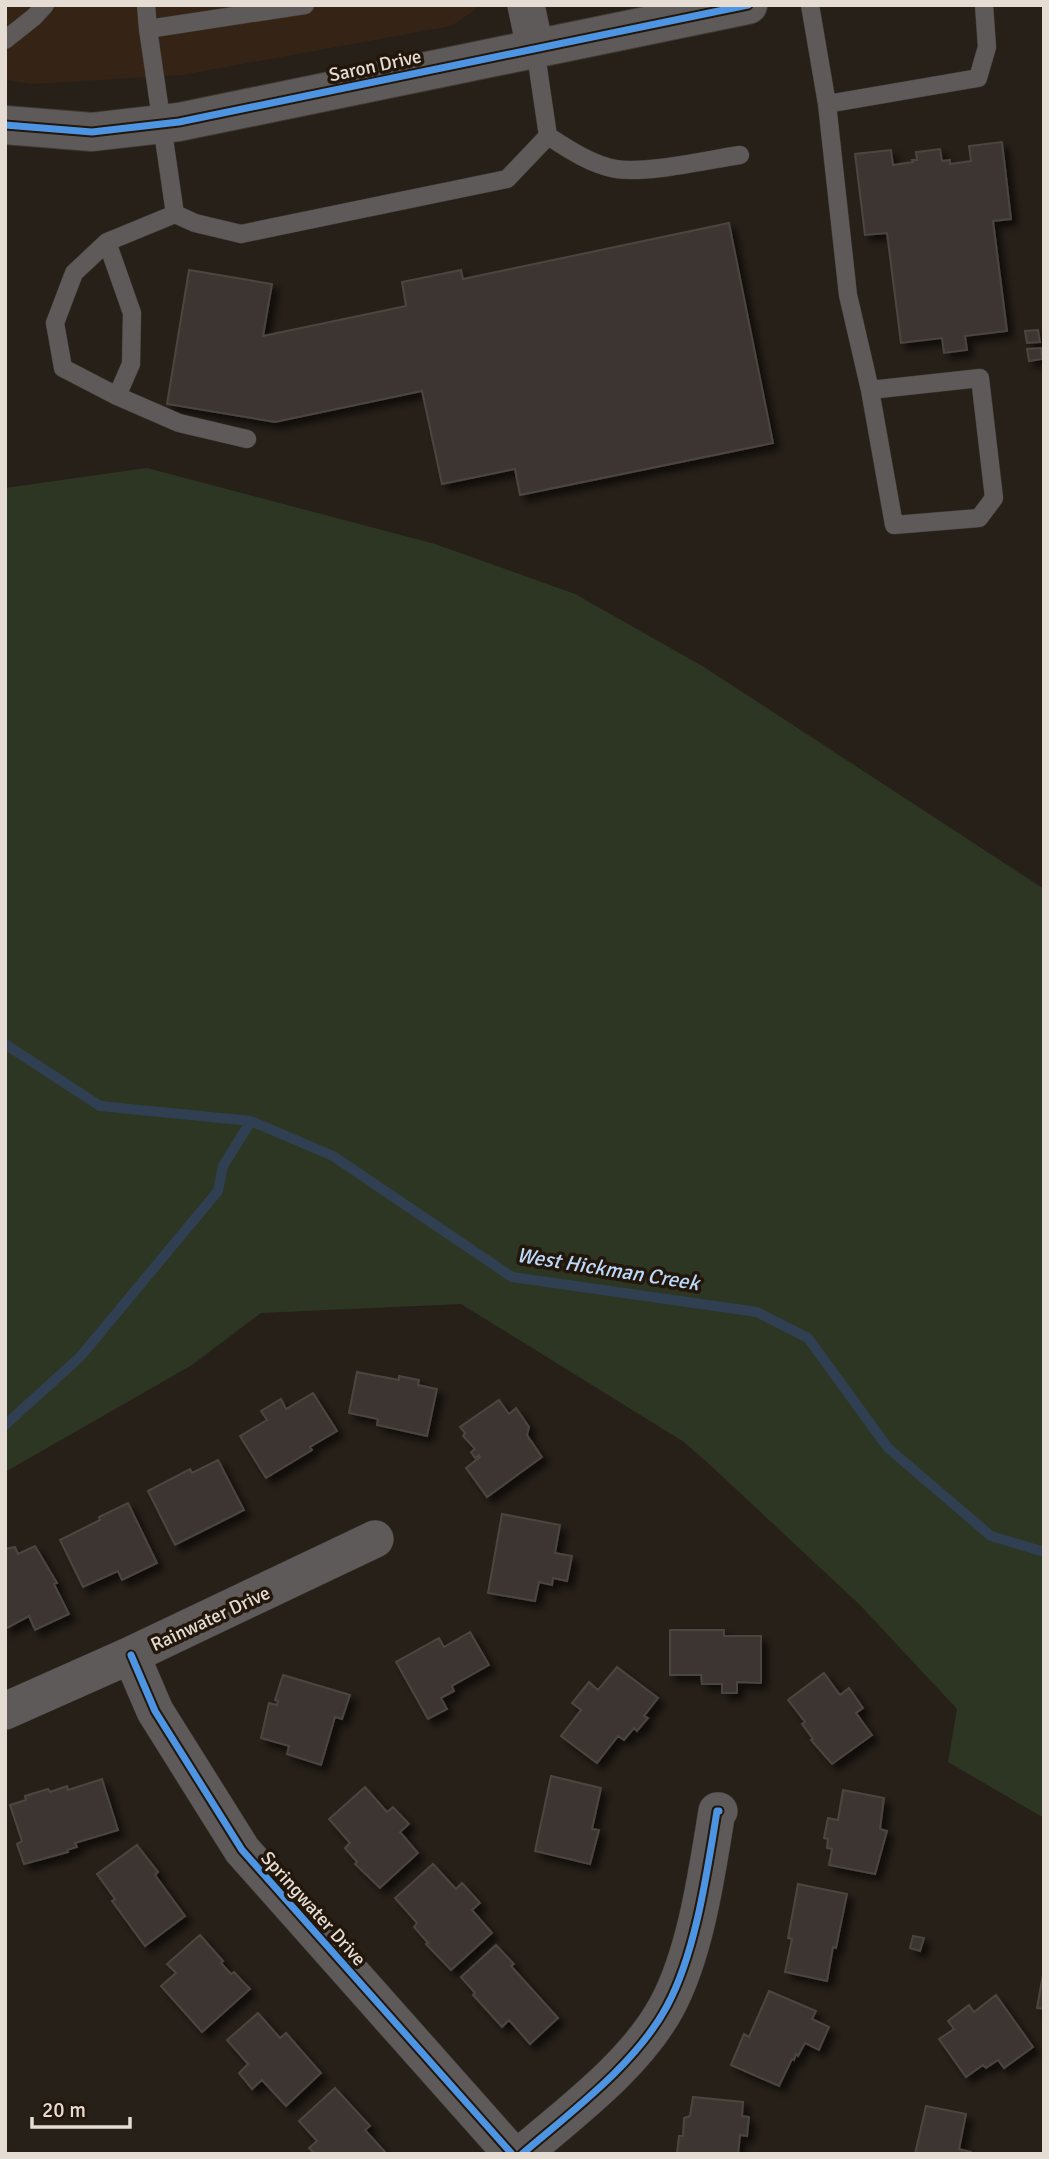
<svg xmlns="http://www.w3.org/2000/svg" width="1049" height="2159" font-family="Signika,sans-serif">
	<style>
		.built { fill: #352415 }
		.green { fill: #2c3623 }
		.lines { fill: none; stroke-linecap: round; stroke-linejoin: round }
		.stream { stroke: #304052; stroke-width: 10 }
		.building { fill: #3e3630; stroke: #4c4540; stroke-width: 2; filter: url(#shadow) }
		.service-casing { stroke: #413a34; stroke-width: 19 }
		.minor-casing { stroke: #413a34; stroke-width: 38 }
		.tertiary-casing { stroke: #413a34; stroke-width: 40 }
		.service { stroke: #5e5a5a; stroke-width: 18 }
		.minor { stroke: #5e5a5a; stroke-width: 37 }
		.tertiary { stroke: #5e5a5a; stroke-width: 38 }
		.cycleway-casing { stroke: #23160a; stroke-width: 11 }
		.cycleway { stroke: #4d94e3; stroke-width: 7 }
		.labels { text-anchor: middle; stroke-width: 7; stroke-linejoin: round; paint-order: stroke }
		.street-label { font-size: 19px; fill: #e5dcd4; stroke: #23160a }
		.water-label { font-size: 21px; font-style: italic; fill: #bbd9fc; stroke: #23160a }
	</style>
	<defs>
		<filter id="shadow"><feDropShadow dx="6" dy="6" stdDeviation="3.5" flood-color="#0009"/></filter>
	</defs>
	<rect width="100%" height="100%" fill="#272019"/>
	<path class="built" d="M5 5H474L475 10 451 26 182 75 32 84 5 80Z"/>
	<path class="green" d="M147 468 435 544 575 594 704 667 1044 889V1818L948 1762 957 1709 860 1605 709 1464 684 1442 461 1304 306 1311 261 1313 192 1365 5 1472V488Z"/>
	<g class="lines">
		<path class="stream" d="M5 1044 100 1106 251 1121 333 1156 512 1277 757 1312 808 1338 888 1448 991 1536 1044 1552
			M5 1425 80 1357 218 1191 223 1166 251 1121"/>
	</g>
	<path class="building" d="M1002 142 1011 219 993 221 1007 331 965 336 967 350 944 353 942 338 901 343 887 233 865 235 855 154 891 150 893 165 913 162 912 160H917L916 152 940 149 942 161 950 160V164L971 161 969 146Z
		M729 223 773 443 520 495 515 469 442 484 422 391 275 422 167 404 189 270 272 284 263 336 406 306 402 282 461 270 463 279Z
		M1038 330 1040 342 1027 343 1025 331Z
		M1041 348 1042 359 1029 361 1027 349Z
		M357 1372 399 1380V1376L419 1380 418 1385 437 1389 427 1436 377 1425 378 1419 349 1413Z
		M313 1393 337 1431 310 1447 312 1450 266 1478 240 1436 267 1420 261 1411 281 1399 286 1409Z
		M499 1400 509 1414 516 1408 529 1427 527 1435 542 1457 487 1497 466 1468 480 1457 479 1455 475 1458 471 1452 475 1449 463 1436 465 1433 460 1427Z
		M218 1460 244 1510 175 1545 148 1491 190 1469 192 1473Z
		M128 1503 157 1563 122 1580 118 1571 83 1587 60 1540 100 1520 99 1517Z
		M502 1514 560 1525 555 1553 572 1556 567 1581 553 1578 552 1585 539 1582 535 1601 488 1593Z
		M35 1546 57 1583 54 1584 69 1614 35 1630 29 1616 5 1629V1549L15 1547 18 1554Z
		M670 1630H724V1636H761V1683L737 1682V1693H722V1684H702L701 1675H670Z
		M470 1632 489 1665 452 1686 454 1691 441 1698 447 1709 428 1719 396 1662 439 1638 444 1647Z
		M617 1667 658 1698 644 1716 648 1718 637 1731 634 1728 624 1740 618 1736 597 1763 561 1736 581 1710 572 1703 589 1682 598 1690Z
		M824 1673 840 1695 849 1688 863 1708 856 1713 872 1735 832 1764 811 1740 813 1739 802 1724 805 1722 788 1700Z
		M283 1675 350 1695 342 1719 335 1717 321 1765 287 1754 289 1746 261 1738 269 1703 277 1705 278 1701 275 1700Z
		M551 1776 601 1788 592 1829 599 1830 590 1864 535 1851Z
		M102 1779 118 1830 75 1843 77 1847 67 1850 68 1852 24 1864 17 1844 22 1841 10 1805 26 1800 25 1796 48 1789 50 1792 67 1786 68 1790Z
		M365 1787 387 1812 393 1807 409 1824 400 1832 418 1853 380 1888 355 1864 357 1862 345 1848 350 1843 329 1819Z
		M843 1790 884 1798 880 1829 887 1831 875 1874 829 1865 832 1849 827 1848 828 1839 824 1838 828 1818 838 1820Z
		M137 1845 158 1872 155 1875 185 1916 145 1946 112 1901 115 1899 97 1874Z
		M433 1864 456 1889 462 1883 480 1903 472 1910 492 1933 451 1970 426 1944 428 1943 414 1927 417 1923 395 1898Z
		M798 1884 847 1894 836 1948 833 1947 827 1981 785 1972 792 1939 788 1938Z
		M200 1935 223 1961 221 1963 231 1974 234 1972 250 1989 202 2032 161 1986 176 1973 167 1964Z
		M913 1936 924 1938 920 1951 910 1948Z
		M496 1945 514 1964 511 1966 558 2018 530 2044 509 2020 502 2027 473 1995 475 1993 461 1977Z
		M1044 1969V2009L1037 2008Z
		M769 1991 816 2011 812 2019 829 2027 819 2050 805 2043 798 2056 796 2054 794 2060 792 2059 779 2086 731 2065 744 2034 749 2037Z
		M996 1995 1033 2047 1004 2068 998 2060 986 2068 983 2065 966 2077 939 2039 954 2029 948 2021 969 2005 974 2012Z
		M258 2013 280 2038 286 2033 321 2073 286 2106 262 2080 252 2089 239 2073 248 2064 227 2040Z
		M335 2088 370 2126 365 2130 385 2152 383 2154H315L309 2148 317 2141 299 2121Z
		M693 2097 743 2102 742 2116 749 2117 747 2136 740 2135 738 2154 677 2153 679 2136H683L684 2118 690 2116Z
		M926 2106 966 2114 959 2149 971 2152V2154H915Z"/>
	<g class="lines">
		<defs>
			<path id="service" d="M146 5 148 29 175 214
				M810 5 827 104 848 295 870 390 894 525 979 518 994 498 980 378 870 390
				M148 29 305 5
				M5 40 34 17 45 5
				M827 104 978 78 987 47 984 5
				M548 136C568 149 592 165 616 169 648 174 706 160 740 155
				M107 242 132 313 131 364 117 396
				M247 439 179 423 117 396 63 368 55 323 74 273 107 242 175 214 195 223 241 234 507 179 548 136 535 48"/>
			<path id="minor" d="M526 5 535 48
				M131 1655 155 1711 242 1850 512 2154
				M5 1711 131 1655 375 1539
				M522 2154C571 2112 636 2064 667 2006 696 1952 707 1872 717 1811H719"/>
			<path id="tertiary" d="M5 125 92 132 179 122 748 5"/>
		</defs>
		<use href="#service" class="service-casing"/>
		<use href="#minor" class="minor-casing"/>
		<use href="#tertiary" class="tertiary-casing"/>
		<use href="#service" class="service"/>
		<use href="#minor" class="minor"/>
		<use href="#tertiary" class="tertiary"/>
		<defs>
			<path id="cycleway" d="M5 125 92 132 179 122 748 5
				M131 1655 155 1711 242 1850 512 2154
				M522 2154C571 2112 636 2064 667 2006 696 1952 707 1872 717 1811H719"/>
		</defs>
		<use href="#cycleway" class="cycleway-casing"/>
		<use href="#cycleway" class="cycleway"/>
	</g>
	<g class="labels">
		<g class="street-label">
			<text transform="translate(375 65) rotate(-12)" y="7">Saron Drive</text>
			<text transform="translate(210 1618) rotate(-25)" y="7">Rainwater Drive</text>
			<text transform="translate(314 1908) rotate(48)" y="7">Springwater Drive</text>
		</g>
		<g class="water-label">
			<text transform="translate(608 1269) rotate(9)" y="7">West Hickman Creek</text>
		</g>
	</g>
	<rect width="1049" height="2159" fill="none" stroke="#e5dcd4" stroke-width="14"/>
	<path d="M32 2117v10h98v-10" fill="none" stroke="#e5dcd4" stroke-width="3.5"/>
	<text x="42" y="2117" font-size="21" fill="#e5dcd4" stroke="#23160a" stroke-width="5" paint-order="stroke">20 m</text>
</svg>
